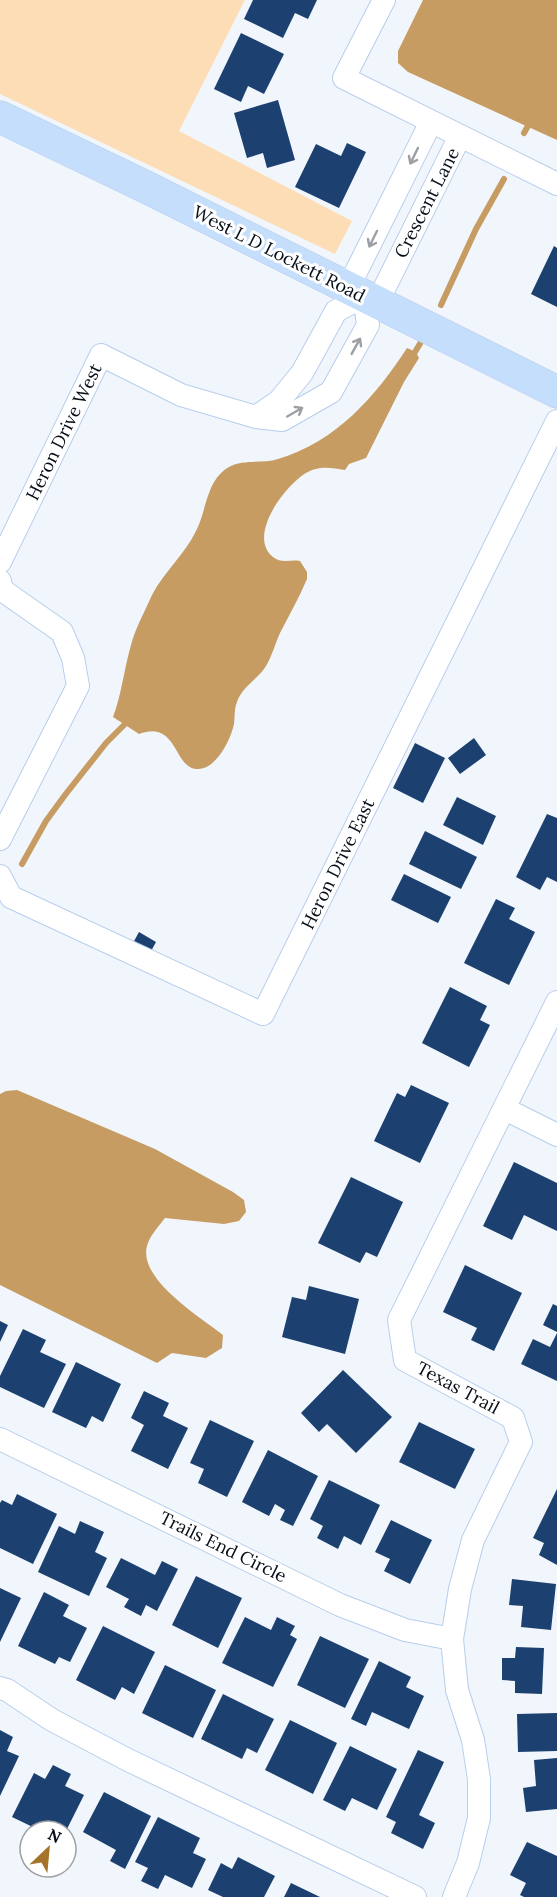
<svg xmlns="http://www.w3.org/2000/svg" width="557" height="1897" font-family="Lora,serif">
	<style>
		.green { fill: #fcddb6 }
		.water { fill: #c79c63 }
		.lines { fill: none; stroke-linecap: round; stroke-linejoin: round }
		.stream { stroke: #c79c63; stroke-width: 6 }
		.building { fill: #1c406f }
		.minor-casing { stroke: #b7ceec; stroke-width: 24 }
		.secondary-casing { stroke: #b7ceec; stroke-width: 33 }
		.minor { stroke: #fff; stroke-width: 22 }
		.secondary { stroke: #c5defc; stroke-width: 32 }
		.oneway { stroke: #9c9fa3 }
		.labels { text-anchor: middle; stroke-width: 6; stroke-linejoin: round; paint-order: stroke }
		.street-label { font-size: 18px; fill: #070e18; stroke: #fff }
	</style>
	<rect width="100%" height="100%" fill="#f1f6fc"/>
	<path class="green" d="M0 0H245L179 131 352 221 335 254 0 94Z"/>
	<path class="water" d="M423 0H557V140L408 72 398 63V51Z
		M407 348 416 352 419 358 404 382 366 458 349 464 345 470C333 468 324 466 312 470 290 478 245 535 273 557 282 564 291 559 300 561L307 572V579C299 598 289 615 280 633 275 644 272 656 266 666 258 679 242 687 237 702 234 709 235 717 234 724 231 739 217 768 199 769 173 771 179 719 139 734L113 717C122 693 124 669 131 645 135 629 145 611 152 595 164 572 185 554 196 531 207 510 206 480 229 467 243 459 263 464 278 459 336 442 376 396 407 348Z
		M17 1090 155 1149 233 1192 244 1200 246 1212 239 1221 224 1224 165 1218C159 1226 150 1235 147 1246 138 1279 200 1317 223 1335L222 1348 206 1358 172 1353 157 1363 0 1285V1094L6 1091Z"/>
	<g class="lines">
		<path class="stream" d="M524 133 530 122
			M441 305 476 229 504 179
			M412 357 421 342
			M22 864 46 821 65 795 106 743 129 720"/>
	</g>
	<path class="building" d="M253 0H317L308 19 295 13 283 38 244 19Z
		M241 33 284 54 264 94 248 86 241 102 214 89Z
		M278 100 295 160 267 168 263 153 247 158 234 113Z
		M347 143 366 152 339 208 295 187 316 144 341 156Z
		M554 246 557 248V307L531 294Z
		M474 738 486 755 460 774 448 758Z
		M415 743 445 758 423 803 393 788Z
		M457 797 496 816 483 845 443 825Z
		M547 814 557 818V882L547 877 540 890 516 877Z
		M425 831 477 857 461 889 409 864Z
		M404 874 451 897 438 923 391 900Z
		M496 899 515 908 509 919 535 932 509 985 464 963Z
		M139 932 156 942 150 953 133 943Z
		M450 987 487 1006 480 1020 490 1025 469 1067 422 1043Z
		M411 1085 449 1103 420 1163 374 1141 397 1093 405 1097Z
		M514 1162 557 1183V1231L524 1215 512 1240 483 1226Z
		M351 1177 403 1202 377 1257 366 1252 360 1263 318 1243Z
		M465 1265 522 1293 494 1351 471 1340 477 1328 443 1312Z
		M309 1286 359 1299 345 1354 282 1337 292 1297 306 1300Z
		M553 1304 557 1306V1332L543 1325Z
		M0 1321 8 1325 0 1342Z
		M23 1329 46 1340 40 1352 66 1364 44 1408 0 1387V1376Z
		M557 1333V1381L521 1364 533 1339 550 1347Z
		M76 1362 121 1384 103 1422 92 1416 86 1428 52 1412Z
		M343 1370 392 1417 356 1453 327 1424 319 1432 301 1413Z
		M144 1391 169 1403 163 1416 188 1428 168 1469 131 1451 144 1425 131 1418Z
		M210 1420 254 1441 227 1497 198 1483 204 1469 190 1463Z
		M419 1422 475 1449 455 1489 399 1462Z
		M268 1450 318 1476 293 1526 280 1520 285 1510 275 1504 269 1516 242 1502Z
		M329 1480 380 1505 361 1545 344 1536 338 1549 317 1538 323 1526 310 1519Z
		M557 1489V1565L539 1555 544 1543 533 1538Z
		M17 1494 57 1514 33 1564 0 1548V1503L2 1500 12 1505Z
		M391 1520 432 1540 410 1584 384 1571 390 1559 375 1552Z
		M80 1521 104 1532 95 1552 107 1558 89 1596 38 1572 59 1526 75 1534Z
		M121 1558 155 1575 162 1561 178 1569 157 1611 146 1605 141 1616 124 1607 129 1599 106 1587Z
		M196 1576 242 1598 218 1648 172 1625Z
		M512 1579 556 1584 551 1630 521 1627 523 1606 509 1605Z
		M0 1588 21 1598 0 1642Z
		M44 1592 69 1605 63 1616 87 1628 70 1662 59 1657 55 1664 18 1646Z
		M245 1617 271 1630 277 1617 295 1626 290 1635 297 1639 273 1687 222 1663Z
		M103 1626 155 1652 134 1694 122 1687 115 1700 76 1680Z
		M320 1636 369 1659 345 1708 297 1685Z
		M516 1647 544 1648 542 1694 515 1693V1681L502 1680V1658H515Z
		M379 1661 411 1677 406 1687 424 1696 409 1729 372 1712 366 1726 351 1719Z
		M165 1665 216 1690 193 1738 142 1713Z
		M223 1694 274 1719 257 1753 247 1748 242 1759 201 1739Z
		M557 1713V1751L518 1752 517 1714Z
		M290 1720 337 1743 313 1794 265 1770Z
		M0 1730 13 1737 7 1751 19 1756 0 1796Z
		M350 1746 397 1769 377 1810 352 1798 345 1811 323 1800Z
		M418 1750 444 1762 419 1815 435 1823 423 1849 391 1833 396 1822 386 1817Z
		M557 1758V1809L526 1812 523 1788 536 1786 534 1760Z
		M53 1765 71 1774 65 1786 84 1795 66 1831H41L12 1817 34 1773 45 1779Z
		M104 1792 151 1816 125 1869 110 1861 116 1850 83 1832Z
		M158 1817 200 1838 193 1853 206 1859 192 1888 165 1875 158 1889 141 1881 148 1868 135 1862Z
		M527 1842 557 1856V1897H524L520 1895 526 1883 510 1875Z
		M238 1857 275 1876 264 1897H223L208 1890 221 1863 232 1869Z
		M291 1883 320 1897H284Z"/>
	<g class="lines">
		<defs>
			<path id="minor" d="M384 0 344 78 557 184
				M348 288 431 122
				M377 303 460 136
				M0 562 101 355 181 395 256 417 282 420 331 392 368 325 364 296 336 311 302 373 279 401 256 417
				M0 581 2 590 62 632 73 658 78 686 0 839
				M0 876 11 897 263 1014 557 421
				M505 1109 557 1135
				M0 1439 340 1605 405 1630 452 1639
				M0 1688 7 1690 52 1720 128 1760 415 1897
				M454 1897 468 1863 479 1818V1779L473 1740 457 1690 452 1639 460 1589 473 1540 521 1442 513 1418 405 1360 399 1320 557 1002"/>
			<path id="secondary" d="M0 117 146 187 557 392"/>
		</defs>
		<use href="#minor" class="minor-casing"/>
		<use href="#secondary" class="secondary-casing"/>
		<use href="#minor" class="minor"/>
		<use href="#secondary" class="secondary"/>
	</g>
	<defs><path id="oneway-shaft" d="M-6 0H5M1.5-3L5.5 0L1.5 3" fill="none" stroke-width="1.6" stroke-linecap="round" stroke-linejoin="round" transform="scale(1.5)"/></defs>
	<g class="oneway">
		<use href="#oneway-shaft" transform="translate(414 156) rotate(116)"/>
		<use href="#oneway-shaft" transform="translate(373 239) rotate(116)"/>
		<use href="#oneway-shaft" transform="translate(356 346) rotate(-61)"/>
		<use href="#oneway-shaft" transform="translate(295 412) rotate(-30)"/>
	</g>
	<g class="labels">
		<g class="street-label">
			<text transform="translate(427 203) rotate(-63)" y="6">Crescent Lane</text>
			<text transform="translate(279 254) rotate(27)" y="6">West L D Lockett Road</text>
			<text transform="translate(64 432) rotate(-64)" y="6">Heron Drive West</text>
			<text transform="translate(338 864) rotate(-64)" y="6">Heron Drive East</text>
			<text transform="translate(458 1388) rotate(28)" y="6">Texas Trail</text>
			<text transform="translate(223 1547) rotate(26)" y="6">Trails End Circle</text>
		</g>
	</g>
	<g transform="translate(48 1849) rotate(26)"><circle r="28" fill="#ffffff" stroke="#9c9fa3" stroke-width="1.5"/>
	<path d="M0-4.5L10 22L0 15L-10 22Z" fill="#a57329"/>
	<text y="-9" font-size="16" font-weight="bold" text-anchor="middle" fill="#070e18">N</text>
	</g>
</svg>
